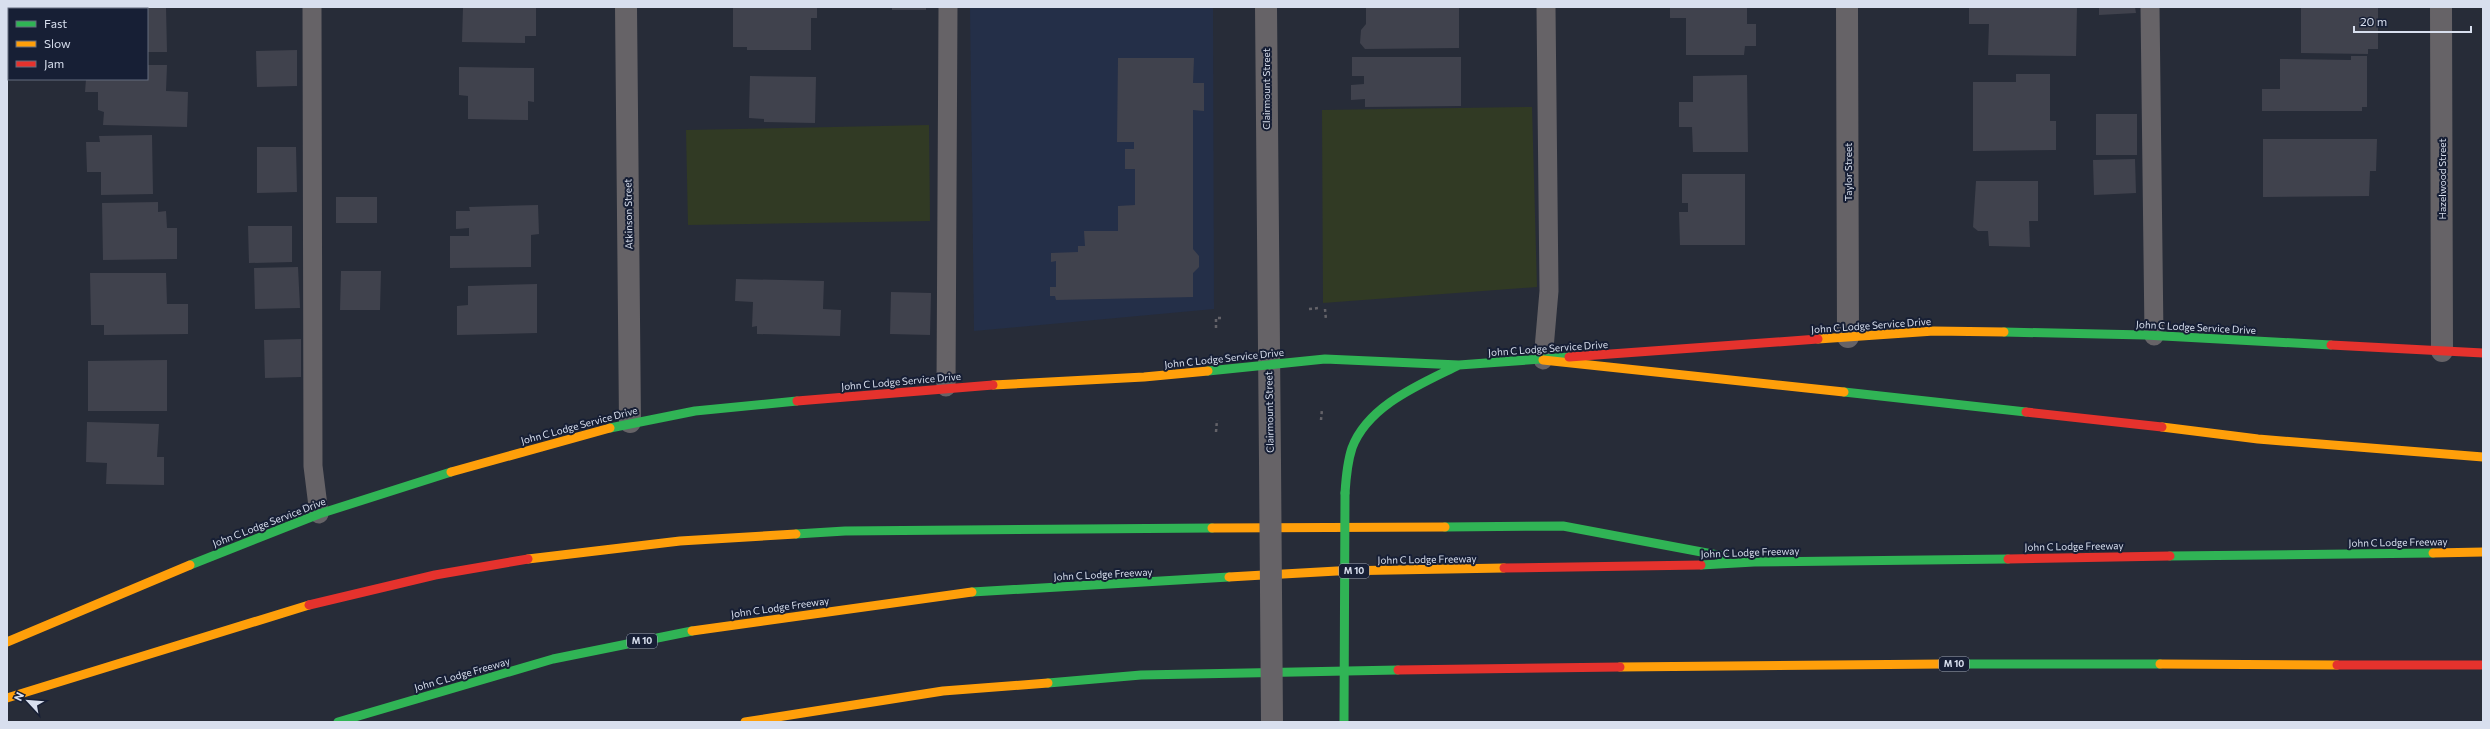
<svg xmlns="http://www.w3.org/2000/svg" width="2490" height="729" font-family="Commissioner,sans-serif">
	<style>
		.built { fill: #242f48 }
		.green { fill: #313a24 }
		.building { fill: #40424d }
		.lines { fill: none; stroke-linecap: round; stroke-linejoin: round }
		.path { stroke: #636268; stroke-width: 2.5; stroke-dasharray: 3 3; stroke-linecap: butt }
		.lane { stroke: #666367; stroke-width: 19 }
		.street { stroke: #666367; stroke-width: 22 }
		.fast { stroke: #30b455; stroke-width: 9 }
		.slow { stroke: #ff9f0a; stroke-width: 9 }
		.jam { stroke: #e5322d; stroke-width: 9 }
		.street-bridge { stroke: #666367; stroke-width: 22 }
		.fast-bridge { stroke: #30b455; stroke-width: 9 }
		.labels { text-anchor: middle; stroke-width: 4; stroke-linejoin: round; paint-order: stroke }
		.shield { fill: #171f35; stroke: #9ea5b6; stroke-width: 1 }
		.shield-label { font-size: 9px; font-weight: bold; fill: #d8dfee }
		.street-label { font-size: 10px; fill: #d8dfee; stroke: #171f35 }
	</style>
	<rect width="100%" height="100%" fill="#272c38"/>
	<path class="built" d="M970 7H1213L1214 309 974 331Z"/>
	<path class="green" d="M1532 107 1537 287 1323 303 1322 110Z
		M929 125 930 221 688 225 686 130Z"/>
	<path class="building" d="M101 7H166L167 52H147V9H101Z
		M463 7H536V36H525V43L462 42Z
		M733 7H817V18H811V50H747V47H733Z
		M892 7H926V10H892Z
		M1366 7H1459V48L1365 49 1360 43 1361 30 1366 24Z
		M1670 7H1747V24H1756V46H1745L1744 55H1686V18H1670Z
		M1969 7H2077L2076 56 1988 55 1989 24H1969Z
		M2099 7H2135L2136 13 2099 15Z
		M2301 7H2378V49H2368V54L2301 53Z
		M297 50V86L257 87 256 51Z
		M2351 56H2367V107H2362V111H2262V89H2280V59L2351 60Z
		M1352 57H1461V106L1365 107V99L1351 100V85L1364 84V76H1352Z
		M1118 58H1194L1193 83H1204V111L1193 110V249L1199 256V267L1193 273V297L1056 300 1055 296H1050V287H1056V261L1051 262V253L1078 252V246H1085L1084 231H1118V206L1135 205V169H1125V149H1134V142H1117Z
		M147 65H167L166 91 188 92 187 127 103 125 104 112 98 110V92H85L86 79H147Z
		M459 67 534 68V102L528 101V120L468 119V96L459 95Z
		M2016 74H2050V121H2056V150L1973 151V82H2016Z
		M1747 75 1748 152H1693L1692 127H1679V102H1693V76Z
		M750 76 816 77 815 123 764 122V119L749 118Z
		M2096 114H2137V155H2096Z
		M152 135 153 194 101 195V172H87L86 142H100L99 136Z
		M2263 139H2377L2376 171H2370L2369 196 2263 197Z
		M257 147H296L297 192 257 193Z
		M2135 159 2136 193 2094 195 2093 160Z
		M1682 174H1745V245H1680L1679 212H1688V203H1682Z
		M1976 181H2038V221H2029L2030 247 1989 246 1988 231H1978L1973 227Z
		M336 197H377V223H336Z
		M158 202V212L166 211 167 228H177V259L103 260 102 203Z
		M538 205 539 234 531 235V267L450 268V236H469V228L456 229V211H470L469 207Z
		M248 226H292V262L249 263Z
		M298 267 300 308 255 309 254 268Z
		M341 271H381L380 310H340Z
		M90 273H166L167 304H188V334L104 335V325H91Z
		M736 279 824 281 823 309 841 310 840 336 757 334V326L752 327 753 302 735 301Z
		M537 284V333L457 335V306L468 305V286Z
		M891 292 931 293 930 335 890 334Z
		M301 339V377L265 378 264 340Z
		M167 360V411H88V361Z
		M87 422 159 424 157 457H164V485L106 484 107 463 86 462Z"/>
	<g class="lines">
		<path class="path" d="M1309 309 1319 308
			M1325 309 1326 320
			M1216 328V318H1224
			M1321 420 1322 409
			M1216 432 1217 420"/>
		<path class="lane" d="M312 7 313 466 319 514
			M2150 7 2154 336
			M1543 360 1549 291 1546 7
			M946 387 948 7"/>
		<path class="street" d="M626 7 630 422
			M1266 7 1270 462
			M1847 7 1848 337
			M2441 7 2442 351"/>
		<path class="fast" d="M2004 332 2145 335 2331 345
			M1208 371 1325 359 1459 365 1569 357
			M1844 392 2026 412
			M610 428 695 411 797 401
			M1345 493C1346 477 1347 463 1352 448 1368 405 1421 384 1459 365
			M1445 527 1563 526 1723 556
			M796 534 845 531 1212 528
			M2170 556 2433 553
			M190 565 319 514 451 472
			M1701 565 1754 562 2008 559
			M972 592 1229 577
			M1943 664H2160
			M1048 683 1141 675 1398 670
			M338 722 553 659 692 631"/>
		<path class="slow" d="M1818 339 1934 331 2004 332
			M1543 360 1844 392
			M993 385 1144 377 1208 371
			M2162 427 2258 439 2483 457
			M451 472 610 428
			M1212 528 1445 527
			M2433 553 2483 552
			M528 559 680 541 796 534
			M1229 577 1337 571 1504 568
			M692 631 972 592
			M7 642 190 565
			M2160 664 2337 665
			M1620 667 1943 664
			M7 698 309 605
			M745 722 943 691 1048 683"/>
		<path class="jam" d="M2331 345 2483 353
			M1569 357 1818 339
			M797 401 993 385
			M2026 412 2162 427
			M2008 559 2170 556
			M1504 568 1701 565
			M309 605 435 575 528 559
			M2337 665H2483
			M1398 670 1620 667"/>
		<path class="street-bridge" d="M1270 462 1272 722"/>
		<path class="fast-bridge" d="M1344 722 1345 493"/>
	</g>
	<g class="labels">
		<g class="shield">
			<rect x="1339" y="564" width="30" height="14" rx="3"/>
			<rect x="627" y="634" width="30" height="14" rx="3"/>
			<rect x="1939" y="657" width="30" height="14" rx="3"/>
		</g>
		<g class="shield-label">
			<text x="1354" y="574">M 10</text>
			<text x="642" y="644">M 10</text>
			<text x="1954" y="667">M 10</text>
		</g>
		<g class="street-label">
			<text transform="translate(1266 89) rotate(-90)" y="4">Clairmount Street</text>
			<text transform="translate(1848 172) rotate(-90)" y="4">Taylor Street</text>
			<text transform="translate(2442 179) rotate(-90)" y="4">Hazelwood Street</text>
			<text transform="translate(628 214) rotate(-91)" y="4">Atkinson Street</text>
			<text transform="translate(1871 325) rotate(-4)" y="4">John C Lodge Service Drive</text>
			<text transform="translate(2196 327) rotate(3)" y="4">John C Lodge Service Drive</text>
			<text transform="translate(1548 348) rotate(-4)" y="4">John C Lodge Service Drive</text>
			<text transform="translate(1224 358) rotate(-6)" y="4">John C Lodge Service Drive</text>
			<text transform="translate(901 381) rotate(-5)" y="4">John C Lodge Service Drive</text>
			<text transform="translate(1269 412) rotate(-91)" y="4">Clairmount Street</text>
			<text transform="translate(579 425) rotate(-15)" y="4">John C Lodge Service Drive</text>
			<text transform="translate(269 522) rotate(-21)" y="4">John C Lodge Service Drive</text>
			<text transform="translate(2398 542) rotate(-1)" y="4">John C Lodge Freeway</text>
			<text transform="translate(2074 546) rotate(-1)" y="4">John C Lodge Freeway</text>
			<text transform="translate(1750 552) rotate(-2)" y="4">John C Lodge Freeway</text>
			<text transform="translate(1427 559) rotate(-1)" y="4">John C Lodge Freeway</text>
			<text transform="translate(1103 574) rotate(-3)" y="4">John C Lodge Freeway</text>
			<text transform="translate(780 607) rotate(-8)" y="4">John C Lodge Freeway</text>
			<text transform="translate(462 674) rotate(-16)" y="4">John C Lodge Freeway</text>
		</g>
	</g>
	<rect width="2490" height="729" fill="none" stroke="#d8dfee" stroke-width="16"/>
	<rect x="8" y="8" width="140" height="72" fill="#171f35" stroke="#646c7f"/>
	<rect x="16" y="21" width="20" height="6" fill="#30b455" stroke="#646c7f"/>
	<text x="44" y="28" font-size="12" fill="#d8dfee">Fast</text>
	<rect x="16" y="41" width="20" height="6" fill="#ff9f0a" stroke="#646c7f"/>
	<text x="44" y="48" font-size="12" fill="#d8dfee">Slow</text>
	<rect x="16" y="61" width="20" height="6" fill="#e5322d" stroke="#646c7f"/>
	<text x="44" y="68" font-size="12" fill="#d8dfee">Jam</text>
	<g transform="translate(28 701) rotate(296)" stroke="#171f35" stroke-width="3" paint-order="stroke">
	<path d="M0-3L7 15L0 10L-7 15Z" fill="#d8dfee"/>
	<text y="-6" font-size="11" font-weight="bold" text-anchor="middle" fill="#d8dfee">N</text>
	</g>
	<path d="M2354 26v6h117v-6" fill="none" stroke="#d8dfee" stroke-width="2"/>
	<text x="2360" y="26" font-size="12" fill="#d8dfee" stroke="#171f35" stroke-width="3" paint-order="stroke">20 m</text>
</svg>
